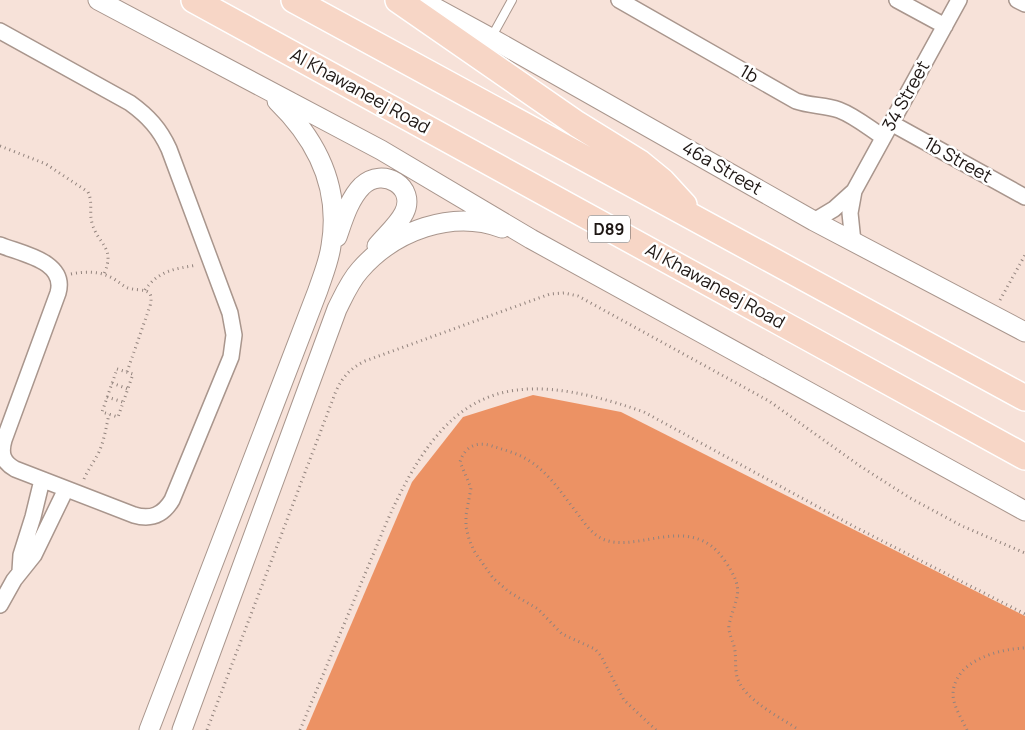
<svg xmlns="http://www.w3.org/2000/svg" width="1025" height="730" font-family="Manrope,sans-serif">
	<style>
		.forest { fill: #ec9264 }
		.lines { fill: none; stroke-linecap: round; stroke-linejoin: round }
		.service-casing { stroke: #a9968d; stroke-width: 10 }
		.minor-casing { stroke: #a9968d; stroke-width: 18 }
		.tertiary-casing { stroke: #a9968d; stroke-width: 21 }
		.trunk-casing { stroke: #fff; stroke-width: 28 }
		.path { stroke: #92837d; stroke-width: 3; stroke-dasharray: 1 4; stroke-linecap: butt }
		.service { stroke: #fff; stroke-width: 8 }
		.minor { stroke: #fff; stroke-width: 15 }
		.tertiary { stroke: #fff; stroke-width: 19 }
		.trunk { stroke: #f7d6c6; stroke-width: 25 }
		.labels { text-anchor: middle; stroke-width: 5; stroke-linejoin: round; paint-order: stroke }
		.shield { fill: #fff; stroke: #625d5a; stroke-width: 1 }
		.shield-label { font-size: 16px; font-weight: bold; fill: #1e1714 }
		.street-label { font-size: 18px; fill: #1e1714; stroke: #fff }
	</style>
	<rect width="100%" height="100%" fill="#f7e2d9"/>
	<path class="forest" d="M533 395 621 412 1025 616V730H306L412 482 463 417Z"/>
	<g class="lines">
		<defs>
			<path id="service" d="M491 38 512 0"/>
			<path id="minor" d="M619 0 796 101C810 106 825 105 839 110 855 116 869 128 883 137
				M897 0 945 26
				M1017 0 1025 4
				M0 31 130 103C148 116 160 129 169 149L230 313 234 335 231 357 172 500C163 515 151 520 134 515L15 469C3 462 0 454 4 440L58 293C67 261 22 254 0 245
				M891 123 1025 197
				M814 221 834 209 854 191 959 0
				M853 242 850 213 854 191
				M20 571 21 555 33 517 42 480
				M0 605 14 580 34 555 66 489"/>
			<path id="tertiary" d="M98 0 381 150 531 239 1025 511
				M421 0 491 38 814 221 1025 332
				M337 237C343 220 349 199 362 186 383 166 417 187 404 213 398 225 386 235 377 246
				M149 730 318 290C323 275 329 261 331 246 341 188 317 140 277 101
				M182 730 337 309C344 295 350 281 360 270 394 231 452 209 502 228"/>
			<path id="trunk" d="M194 0 1025 457
				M294 0 1025 398
				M398 0 577 124 640 163 662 181 684 205"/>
		</defs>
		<use href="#service" class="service-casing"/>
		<use href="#minor" class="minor-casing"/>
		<use href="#tertiary" class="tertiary-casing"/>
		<use href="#trunk" class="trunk-casing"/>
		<path class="path" d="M0 146 46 164 88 192C93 202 89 213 92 223 98 245 116 247 104 274
			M71 274C86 271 101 271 114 279 119 282 123 286 128 288 141 292 155 286 150 306L127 372
			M145 290C159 270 175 269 197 265
			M1000 300 1025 255
			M117 369 133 374 118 417 102 412Z
			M112 383 128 389
			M107 397 123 402
			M84 479C88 470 93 463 98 454 104 442 106 428 109 414
			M207 730 336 391C343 376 351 368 365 361L550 294 564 293 578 296 769 401 860 466 910 498 962 526 1025 553
			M300 730 385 526C444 390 502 362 644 412L855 527 1025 614
			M656 730 624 700 601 656 595 649 562 634 538 609 509 592 493 578 474 551 469 539 466 527V515L471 488 460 462C465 446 477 441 492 446 504 450 517 453 528 460 547 471 560 491 574 509 581 518 587 528 596 535 630 561 689 507 725 561 746 592 736 595 729 625 728 634 734 642 735 651 736 659 735 668 737 677 744 700 780 717 799 730
			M967 730C962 719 953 706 953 694 954 661 998 649 1025 648"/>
		<use href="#service" class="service"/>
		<use href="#minor" class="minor"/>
		<use href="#tertiary" class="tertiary"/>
		<use href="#trunk" class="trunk"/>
	</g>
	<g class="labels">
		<rect class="shield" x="588" y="215.5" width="42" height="27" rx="4"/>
		<g class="shield-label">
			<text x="609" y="235">D89</text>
		</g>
		<g class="street-label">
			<text transform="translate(749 74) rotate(30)" y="6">1b</text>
			<text transform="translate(360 91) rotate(29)" y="6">Al Khawaneej Road</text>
			<text transform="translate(906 96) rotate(-61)" y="6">34 Street</text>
			<text transform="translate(958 160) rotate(29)" y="6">1b Street</text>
			<text transform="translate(722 168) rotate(30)" y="6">46a Street</text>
			<text transform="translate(715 286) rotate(29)" y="6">Al Khawaneej Road</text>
		</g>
	</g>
</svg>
